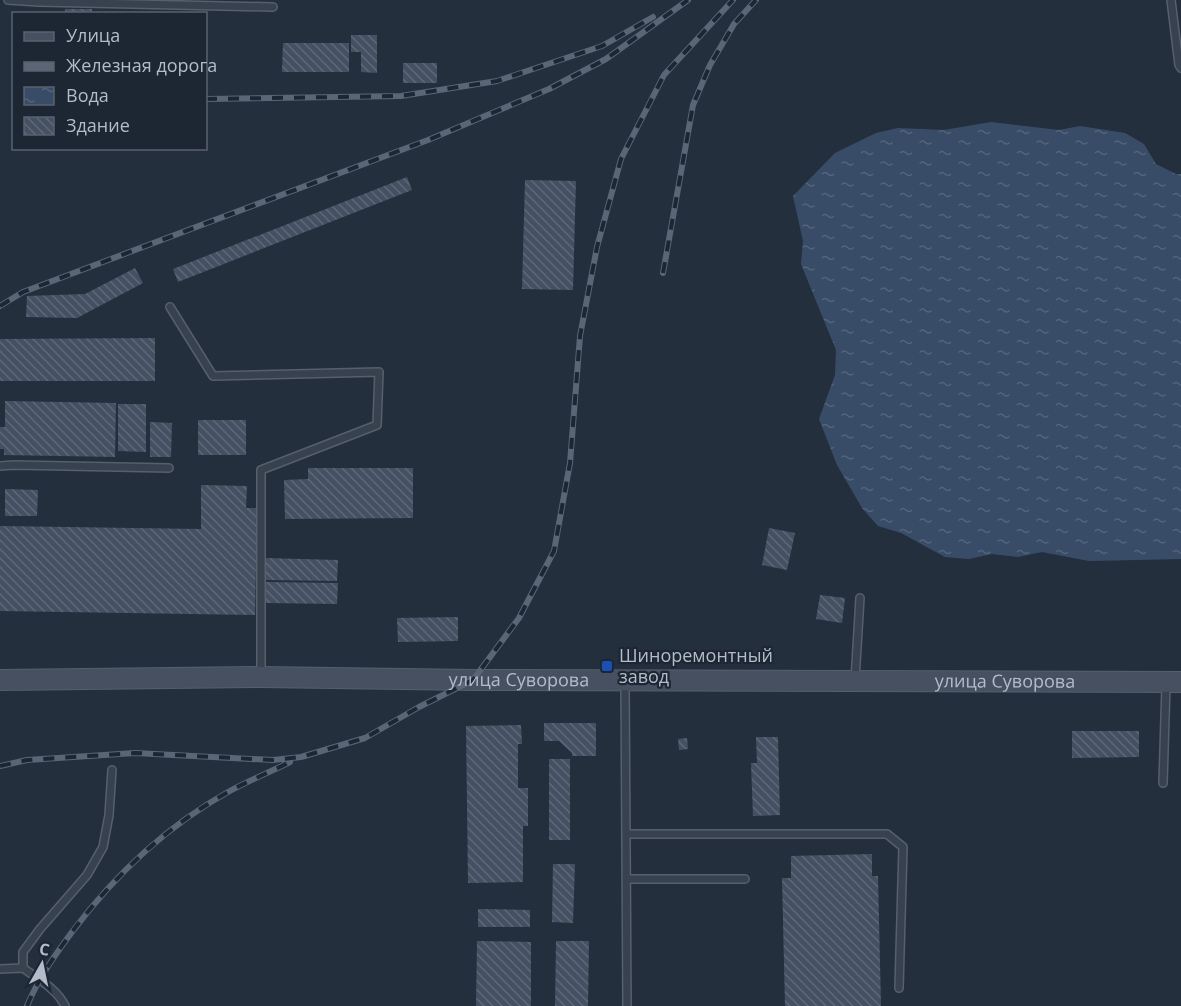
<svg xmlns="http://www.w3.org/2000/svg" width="1181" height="1006" font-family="'Open Sans',sans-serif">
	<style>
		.water { fill: url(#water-ripples) }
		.building { fill: url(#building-back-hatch) }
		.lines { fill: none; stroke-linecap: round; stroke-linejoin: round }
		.lane-casing { stroke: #565f6c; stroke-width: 10 }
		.secondary-casing { stroke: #565f6c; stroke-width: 22 }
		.lane { stroke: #38414e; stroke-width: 7 }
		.secondary { stroke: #465061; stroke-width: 20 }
		.rail-casing { stroke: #5a6575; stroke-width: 6 }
		.rail { stroke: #1d2633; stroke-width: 4; stroke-dasharray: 11; stroke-linecap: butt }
		.transit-dot { fill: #1a4fb4; stroke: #1d2633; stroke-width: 2 }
		.labels { text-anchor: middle; stroke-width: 4.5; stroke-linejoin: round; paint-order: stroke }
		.poi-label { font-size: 18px; fill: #b4bcc9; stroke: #1d2633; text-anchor: start }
		.street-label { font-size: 18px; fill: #b4bcc9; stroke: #1d2633 }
	</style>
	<defs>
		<pattern id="water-ripples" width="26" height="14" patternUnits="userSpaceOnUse" patternTransform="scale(1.5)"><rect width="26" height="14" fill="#394c67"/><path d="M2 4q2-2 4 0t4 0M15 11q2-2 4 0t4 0" fill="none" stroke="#53647b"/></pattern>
		<pattern id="building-back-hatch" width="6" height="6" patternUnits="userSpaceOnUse" patternTransform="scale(1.5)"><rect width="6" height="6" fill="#455162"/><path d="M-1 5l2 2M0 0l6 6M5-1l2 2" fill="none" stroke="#5d6877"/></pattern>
	</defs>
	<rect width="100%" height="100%" fill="#242f3e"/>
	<path class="water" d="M991 122 1059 130 1080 126 1125 133 1144 144 1156 164 1176 174H1181V559L1089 561 1042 552 1018 557 992 554 969 559 945 557 901 533 878 526 862 508 837 465 819 419 835 375 836 350 801 264 803 241 793 196 835 153 876 133 898 128 944 130Z"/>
	<path class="building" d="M65 9H92V14H65Z
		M351 35H377V73L361 72V52H351Z
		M283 43H349V72H282Z
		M403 63H437V83H403Z
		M407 177 412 190 178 282 173 269Z
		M525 180 576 181 573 290 522 289Z
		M135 268 143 283 77 318 26 317 27 296 85 294Z
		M155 338V381H0V339Z
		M5 401 116 403 115 457 4 455V449H0V427H5Z
		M118 404H146V452L118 451Z
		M198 420H246V455H198Z
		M150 422 172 423 171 457H150Z
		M308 468H413V518L285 519 284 480 308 479Z
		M201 485 247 486 246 508H257L255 615 0 611V526L201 529Z
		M5 489 38 490 37 516H5Z
		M769 528 795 533 787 570 762 565Z
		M265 558 338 560 337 581 265 580Z
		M266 582 338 583 337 604 265 603Z
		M820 595 845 598 842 623 816 619Z
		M458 617V641L398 642 397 618Z
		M544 723H596V756H572V753L559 741H544Z
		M521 725 522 744H518V788H528V826H523V882L468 883 466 726Z
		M1072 731H1139V757L1072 758Z
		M756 737H778L780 815 753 816 751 763H757Z
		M687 738 688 749 679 750 678 739Z
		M549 759H570V840H549Z
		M872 854V876H878L881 1006H785L782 878H791V856Z
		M553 864H575L573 923 552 922Z
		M478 909 530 910V927H478Z
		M477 941 531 942V1006H476Z
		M556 941H589L588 1006H555Z"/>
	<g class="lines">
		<defs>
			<path id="lane" d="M8 0 39 2 273 7
				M1171 0 1179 65 1181 68
				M170 307 213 376 379 372 377 425 261 470V674
				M0 466 14 465 169 468
				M855 680 860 598
				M625 682 627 1006
				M1163 783 1166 685
				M626 834H887L903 847 899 988
				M626 879H745
				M0 969 23 968
				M65 1006C57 989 38 979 23 968V952L40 929 87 875 103 847 109 815 112 770"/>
			<g id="secondary">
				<path id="s1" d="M0 680 261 677 473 680 1181 682"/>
			</g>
		</defs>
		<use href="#lane" class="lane-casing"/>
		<use href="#secondary" class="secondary-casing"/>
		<use href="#lane" class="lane"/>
		<use href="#secondary" class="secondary"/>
		<defs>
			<path id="rail" d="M206 99 401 96 497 81 602 46 653 17
				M663 273 693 105 710 65 734 24 756 0
				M0 306 23 292 428 140 549 89 606 59 688 0
				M0 766 27 760 135 753 273 760 301 757 365 738 419 707 473 680 519 618 554 551 570 463 580 336 597 247 621 159 664 75 733 0
				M27 1006C38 979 55 955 72 932 114 876 167 826 228 792 248 781 270 772 290 762"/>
		</defs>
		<use href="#rail" class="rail-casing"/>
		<use href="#rail" class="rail"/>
	</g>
	<rect class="transit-dot" x="601" y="660" width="12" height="12" rx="3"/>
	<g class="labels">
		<g class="poi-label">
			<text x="619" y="662">Шиноремонтный<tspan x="619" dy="21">завод</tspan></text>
		</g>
		<g class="street-label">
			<text dy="6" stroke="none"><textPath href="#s1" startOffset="519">улица Суворова</textPath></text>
			<text dy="6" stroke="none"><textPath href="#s1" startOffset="1005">улица Суворова</textPath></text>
		</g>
	</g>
	<rect x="12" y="12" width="195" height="138" fill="#1d2633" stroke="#59626f" stroke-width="1.5"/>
	<rect x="24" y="32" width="30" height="9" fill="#465061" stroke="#59626f" stroke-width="1.5"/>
	<text x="66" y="42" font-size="18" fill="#b4bcc9">Улица</text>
	<rect x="24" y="62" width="30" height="9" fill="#5a6575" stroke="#59626f" stroke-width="1.5"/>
	<text x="66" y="72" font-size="18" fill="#b4bcc9">Железная дорога</text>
	<rect x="24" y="87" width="30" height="18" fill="url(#water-ripples)" stroke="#59626f" stroke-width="1.5"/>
	<text x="66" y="102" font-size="18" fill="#b4bcc9">Вода</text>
	<rect x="24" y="117" width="30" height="18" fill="url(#building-back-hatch)" stroke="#59626f" stroke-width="1.5"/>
	<text x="66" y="132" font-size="18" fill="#b4bcc9">Здание</text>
	<g transform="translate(42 964) rotate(9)" stroke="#1d2633" stroke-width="4.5" paint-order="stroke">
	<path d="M0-4.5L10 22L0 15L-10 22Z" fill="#b4bcc9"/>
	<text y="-9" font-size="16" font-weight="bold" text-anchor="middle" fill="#b4bcc9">С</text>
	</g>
</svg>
